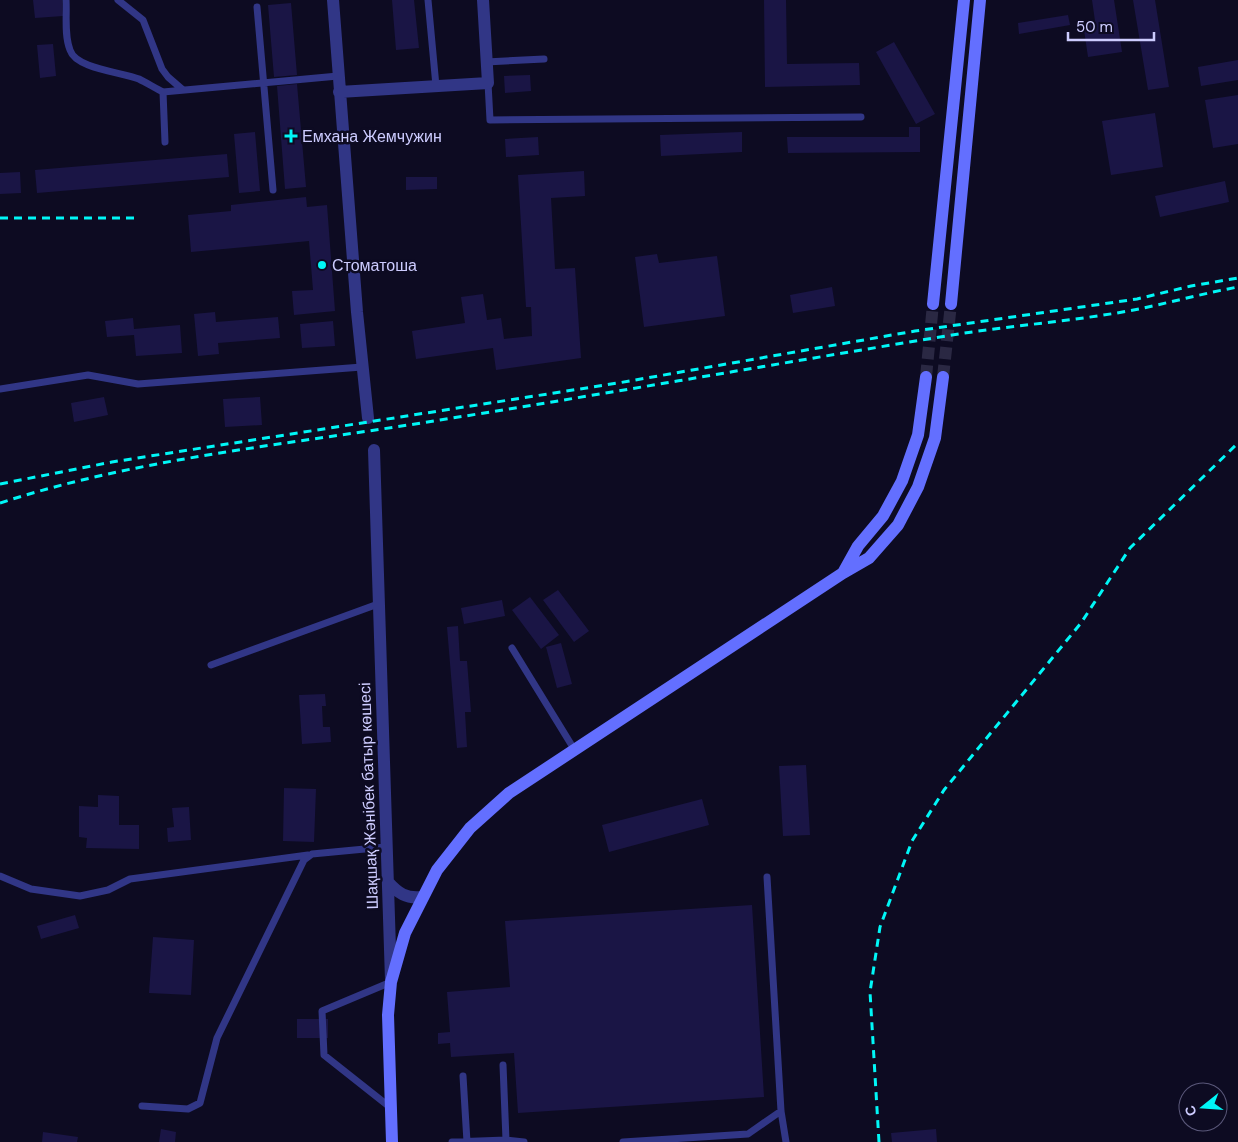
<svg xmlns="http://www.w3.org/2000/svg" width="1238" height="1142" font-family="'DM Sans',sans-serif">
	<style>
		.building { fill: #1a1545 }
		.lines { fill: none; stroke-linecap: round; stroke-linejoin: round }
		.secondary-tunnel { stroke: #2a2843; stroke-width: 12; stroke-dasharray: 12 6; stroke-linecap: butt }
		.lane { stroke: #313686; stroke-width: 7 }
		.street { stroke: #313686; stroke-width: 12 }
		.secondary { stroke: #636fff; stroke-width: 12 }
		.rail { stroke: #00f7f7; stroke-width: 3; stroke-dasharray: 8 6; stroke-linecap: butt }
		.poi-dot { fill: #00f7f7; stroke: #0d0b22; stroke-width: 2 }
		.labels { text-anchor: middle; stroke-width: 5; stroke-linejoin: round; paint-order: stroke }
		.poi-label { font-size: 16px; fill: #cdccff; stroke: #0d0b22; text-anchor: start }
		.street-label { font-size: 16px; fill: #cdccff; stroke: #0d0b22 }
	</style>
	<rect width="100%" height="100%" fill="#0d0b22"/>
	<path class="building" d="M33 0H62L63 16 35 18Z
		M392 0H414L419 48 396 50Z
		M764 0H786L787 64 859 63 860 85 765 87Z
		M1092 0H1114L1122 52 1088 57 1083 23 1095 21Z
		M1133 0H1155L1169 87 1148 90Z
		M291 3 297 75 274 77 268 5Z
		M1068 15 1070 25 1019 34 1018 23Z
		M894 42 935 114 916 124 876 52Z
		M53 44 56 76 40 78 37 45Z
		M1238 60V80L1201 86 1198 67Z
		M530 75 531 91 505 93 504 76Z
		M297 84 306 187 285 189 277 86Z
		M1238 95V144L1213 148 1205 100Z
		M1155 113 1163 167 1111 175 1102 121Z
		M909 127H920V152L788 153 787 137H909Z
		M255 132 260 191 239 193 234 134Z
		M742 132V152L661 156 660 135Z
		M538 137 539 155 506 157 505 139Z
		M227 154 229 177 37 193 35 170Z
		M584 171 585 196 551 198 555 269 575 268 581 358 496 370 493 348 416 359 412 331 465 323 461 297 483 294 487 320 501 318 504 339 532 336 531 307H526L518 175Z
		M20 172 21 193 0 194V173Z
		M406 177H437V189L406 190Z
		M1225 181 1229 202 1160 217 1155 196Z
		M306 197 307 207 327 205 335 311 294 315 292 291 313 290 309 241 191 252 188 215 231 211V205Z
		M657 254 659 263 717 256 725 316 644 327 635 257Z
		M832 287 835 306 793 313 790 295Z
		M215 312 216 322 278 317 280 338 218 343 219 354 198 356 194 314Z
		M133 318 134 329 180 325 182 353 136 356 134 335 107 337 105 321Z
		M333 321 335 346 302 348 300 324Z
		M104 397 108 415 74 422 71 403Z
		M260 397 262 425 225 427 223 399Z
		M558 590 589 631 574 642 543 600Z
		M530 597 559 635 541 649 512 610Z
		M502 600 505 616 464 624 461 608Z
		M458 626 460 661H467L471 712H465L467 747 457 748 447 627Z
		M561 643 572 684 557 688 546 647Z
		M325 694 326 706H322L323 727H330L331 742 302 744 299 695Z
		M806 765 810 835 783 836 779 766Z
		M284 788 316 789 314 842 283 841Z
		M98 795 119 796V825H139V849L86 848 87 838 79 837V806L98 807Z
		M702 799 709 825 609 852 602 825Z
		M189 807 191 840 168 842 167 828 174 827 172 808Z
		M752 905 764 1097 518 1113 514 1053 451 1057 450 1043 438 1044V1033L450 1032 447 992 510 987 505 921Z
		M75 915 79 928 41 939 37 926Z
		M153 937 194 940 191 995 149 993Z
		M297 1019H328V1038H297Z
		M161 1129 176 1132 175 1142H159Z
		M936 1129 937 1142H892L891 1133Z
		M43 1132 78 1137 77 1142H42Z"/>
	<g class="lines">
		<path class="secondary-tunnel" d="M926 377 933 304
			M943 377 951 304"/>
		<path class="lane" d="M66 0C67 16 64 35 70 50 76 69 122 72 139 79 147 83 155 88 163 92L338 76
			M118 0 143 20 162 69 168 77 183 90
			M428 0 436 86
			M257 7 273 190
			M486 62 544 59
			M488 83 490 120 861 117
			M163 92 165 142
			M0 389 88 375 138 384 362 367
			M512 648 574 749
			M211 665 378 604
			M0 876 31 889 80 896 108 890 130 879 308 855
			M767 877 781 1111 786 1142
			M391 982 322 1011 324 1055 391 1108
			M503 1065 506 1140
			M463 1076 467 1142
			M142 1106 188 1109 200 1103 217 1038 304 860 312 854 386 847
			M452 1142 506 1140 524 1142
			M623 1142 748 1134 781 1111"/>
		<path class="street" d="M333 0 357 312 368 418
			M339 92 488 83 483 0
			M374 450 391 980
			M388 882C398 893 406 899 422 897"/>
		<path class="secondary" d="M933 304 964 0
			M951 304 980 0
			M843 573 858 546 883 516 902 481 918 435 926 377
			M392 1142 388 1015 391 982 405 933 437 870 470 828 509 793 843 573 869 558 898 525 918 487 935 438 943 377"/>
		<path class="rail" d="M0 218H136
			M0 484 112 462 618 383 915 331 1137 299 1191 286 1238 278
			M0 503C142 457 293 444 440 420 611 393 781 363 952 335 1014 325 1077 321 1139 309 1172 302 1205 293 1238 287
			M879 1142 870 992 880 927 912 841 944 790 1081 623 1130 548 1238 443"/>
	</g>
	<g class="poi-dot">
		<path d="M288.5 128.5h5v5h5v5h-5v5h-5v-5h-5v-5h5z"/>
		<circle cx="322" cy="265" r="5"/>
	</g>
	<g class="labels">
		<g class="poi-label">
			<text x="302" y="142">Емхана Жемчужин</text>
			<text x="332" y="271">Стоматоша</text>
		</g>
		<g class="street-label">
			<text transform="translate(368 796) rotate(-92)" y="6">Шақшақ Жәнібек батыр көшесі</text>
		</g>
	</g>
	<g transform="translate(1203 1107) rotate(253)"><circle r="24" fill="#0d0b22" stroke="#5a587a"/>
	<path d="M0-4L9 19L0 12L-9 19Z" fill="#00f7f7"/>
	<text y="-8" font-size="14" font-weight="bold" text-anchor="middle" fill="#cdccff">С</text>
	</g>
	<path d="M1068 32v8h86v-8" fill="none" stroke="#cdccff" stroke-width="2.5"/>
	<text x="1076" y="32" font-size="15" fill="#cdccff" stroke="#0d0b22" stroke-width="4" paint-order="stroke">50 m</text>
</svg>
